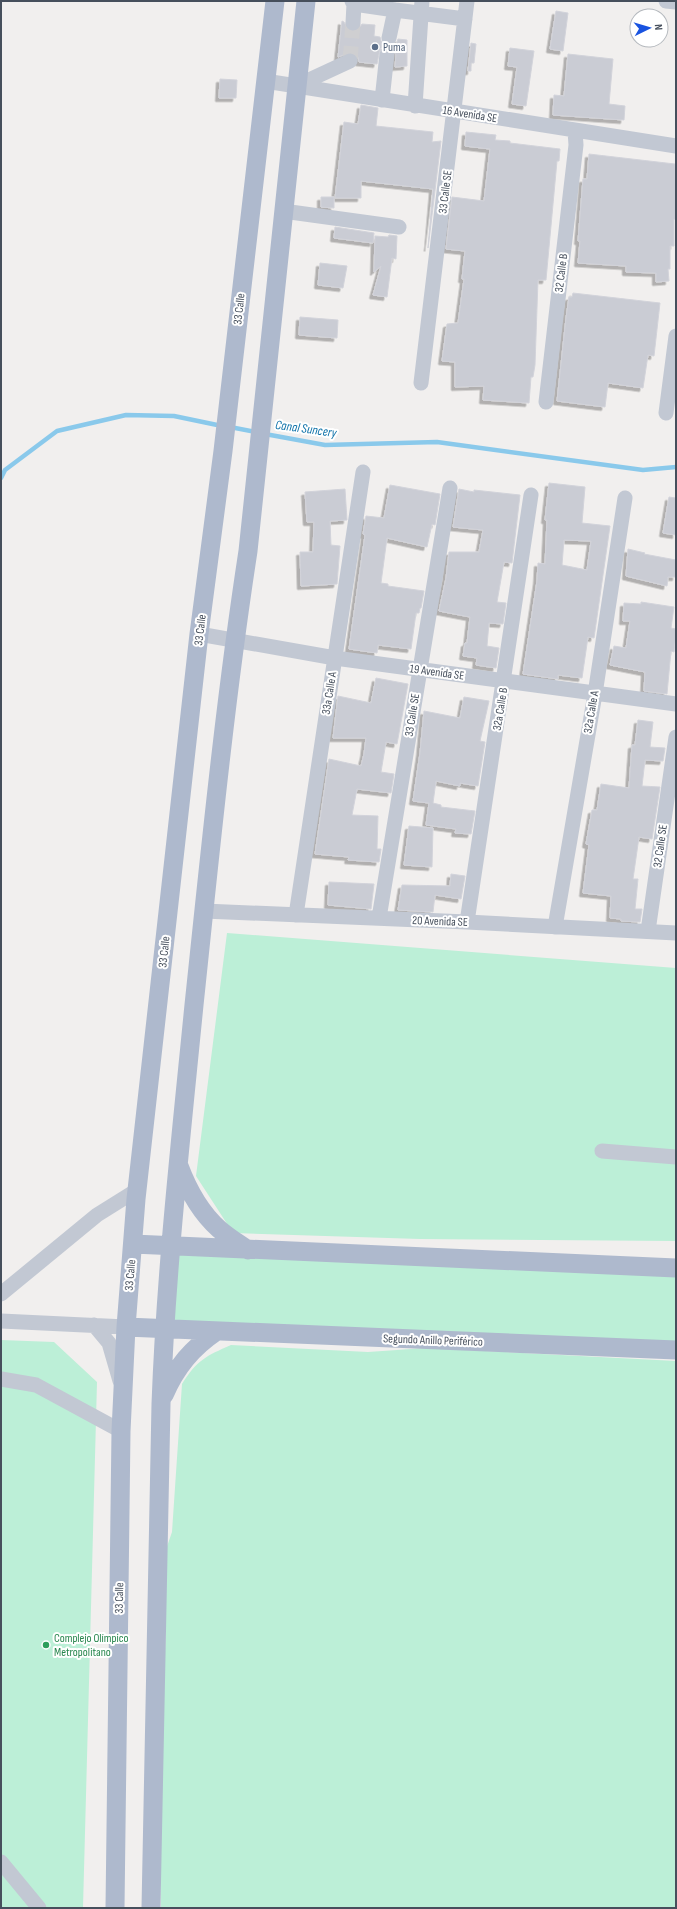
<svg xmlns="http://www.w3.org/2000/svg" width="677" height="1909" font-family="'Sofia Sans Condensed',sans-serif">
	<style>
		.green { fill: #bcefd7 }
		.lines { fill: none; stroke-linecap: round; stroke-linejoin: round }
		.stream { stroke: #8ac9eb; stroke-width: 4.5 }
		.building { fill: #caccd4; stroke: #d2d3da; fill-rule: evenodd; filter: url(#shadow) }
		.minor-tunnel { stroke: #cfcfd1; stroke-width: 15; stroke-dasharray: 15 8; stroke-linecap: butt }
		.minor { stroke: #c2c8d3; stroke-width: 15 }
		.major { stroke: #aeb9cd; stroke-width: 19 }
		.service-dot { fill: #5c6f8a; stroke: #fff; stroke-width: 1.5 }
		.leisure-dot { fill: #2e9e5b; stroke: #fff; stroke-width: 1.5 }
		.labels { text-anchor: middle; stroke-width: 4; stroke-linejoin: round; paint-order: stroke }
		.service-label { font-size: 12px; fill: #4e5e75; stroke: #fff; text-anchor: start }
		.street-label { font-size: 12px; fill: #464f5c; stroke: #fff }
		.leisure-label { font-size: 12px; fill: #27864d; stroke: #fff; text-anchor: start }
		.water-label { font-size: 13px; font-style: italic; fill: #0d71a8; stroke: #fff }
	</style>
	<defs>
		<filter id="shadow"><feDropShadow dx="-3.5" dy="3.5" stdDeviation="0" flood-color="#0004"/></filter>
	</defs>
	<rect width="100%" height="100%" fill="#f1efee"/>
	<path class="green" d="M227 933 676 968V1241L420 1239 233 1233 196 1176Z
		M170 1250 676 1268V1343L165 1327Z
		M1 1340 54 1342 97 1382 83 1908H1Z
		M231 1345 368 1352 426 1348 676 1361V1908H161L159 1678 164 1673 166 1630 160 1618 162 1561 172 1532 182 1384C197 1360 206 1356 231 1345Z"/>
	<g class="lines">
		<path class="stream" d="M230 427 256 432
			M265 434 325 445 437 442 643 470 676 467
			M1 478 5 470 57 431 126 415 174 416 222 426"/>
	</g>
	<path class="building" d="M556 11 568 13 563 51 550 49Z
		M342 21 344 22 348 30 352 32 357 31 362 24 375 25 374 36 380 37 381 41 385 46 380 49 377 64 359 62 358 57 351 52 338 57Z
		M398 39 407 40V66L395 67 396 55 392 46 396 44Z
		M471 43 476 44 474 63H471V71H468Z
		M510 48 534 51 526 106 512 104 517 67 508 66Z
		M568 54 613 59 609 104 625 106 624 120 553 115 554 95 564 96Z
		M220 79 237 80 236 98H219Z
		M361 105 378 108 376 126 433 132 432 142 441 141 428 248 433 189 361 181V198H335L344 122 358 124Z
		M466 132 496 135 495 140 510 141V143L560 149 559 161H557L546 280H538L535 365 533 377H531L529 403 483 400 484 386 455 387V362L442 361 447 324 458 323 464 279H462L465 251 446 249 452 197 484 201 490 149 465 146Z
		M589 154 675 164 676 220 674 219V246H670V269H668L669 281 656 282V273L626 272V266L578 263 580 241H578L581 204 583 179H587Z
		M321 197H334V208L321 207Z
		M335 227 374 233 373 243 334 238Z
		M389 235 397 236 396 259 392 258 387 297 373 295 381 266 374 272 375 236 388 237Z
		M320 263 347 266 343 288 318 285Z
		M573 293 660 303 654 356 648 355 643 388 608 383 605 407 557 401 566 318 569 297H572Z
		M300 317 338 320 337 338 299 335Z
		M549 483 585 487 582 523 610 526 594 638 588 637 582 678 558 675V679L523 674 537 581 538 563 545 564 547 520H545ZM564 540 591 541 587 570 562 565Z
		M390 485 440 494 435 525 432 524 427 547 387 538 381 583 388 584V586L424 591 421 608H420L419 613H416L411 649 378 645 377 653 349 649 365 535 363 534 366 516 384 518Z
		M345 489 347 520 330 521 331 545 340 546 337 584 301 586 300 552H313L314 522H307L305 492Z
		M459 489 474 492V490L520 495 512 563 504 562 497 602 506 603 503 624 489 623 487 646 499 648 496 668 476 665 477 658 463 656 465 643H467L470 617 439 611 446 578 449 552H479L483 530 453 527Z
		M669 497 676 498V535L663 533Z
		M628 549 645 553 644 554 676 560V577H668L667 586 626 576Z
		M641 602 674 607 671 628 676 629V634L674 652 671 651 667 694 644 691 645 672 610 665 614 646 626 648 630 621H623L624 603 641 604Z
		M376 678 408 684 397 744 386 742 381 772 394 774 391 793 357 789 352 815 378 816 377 849H381L379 862 348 860 349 857 315 854 329 759 361 766 364 754 366 738H333L338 696 371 703Z
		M464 697 489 701 480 741 485 742 478 786 460 783V786L436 781 433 803 441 805V807L475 811 471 834 455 833 456 829 426 825 429 803 413 801 420 753 424 711 460 718Z
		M638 720 653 722 650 747 665 748 663 761 645 760 642 786 660 787 652 839 639 837 633 879H638L635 909H642L640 922 621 921V919L610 918 611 896 583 893 589 845 586 844 592 810H597L601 784 629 788 632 745H635Z
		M409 826 433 828 432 867 404 865Z
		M451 874 465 876 461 899 435 895 433 912 398 910 402 885 450 886Z
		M329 882 374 884 371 909 328 905Z"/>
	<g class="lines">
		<path class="minor-tunnel" d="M350 61 353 23"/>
		<path class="minor" d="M352 1 354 4 353 23
			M666 1 676 2
			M354 4 395 10
			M389 38 395 10 465 19
			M265 81 676 146
			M296 86 350 61
			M382 100 387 54
			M415 106 422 1
			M283 211 399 227
			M421 383 467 1
			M546 402 576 145 575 131
			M666 413 676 336
			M199 634 335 658 676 704
			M204 911 467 922 676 933
			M296 915 363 472
			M379 918 450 488
			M467 922 531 495
			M555 927 595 694 625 498
			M648 931 676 737
			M602 1151 676 1157
			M1 1294 97 1215 137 1190
			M1 1321 126 1327
			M94 1325 109 1343 120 1381
			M1 1379 36 1385 121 1431
			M1 1862 39 1908"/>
		<path class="major" d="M179 1166C188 1190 200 1212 219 1229 228 1237 238 1243 248 1250
			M133 1244 676 1268
			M126 1327 676 1350
			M164 1395C176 1367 192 1348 217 1331
			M115 1908 121 1431 126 1327 136 1199 199 634 223 451 275 1
			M151 1908 161 1404C166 1270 181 1137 194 1005 210 853 225 701 248 551L306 1"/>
	</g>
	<circle class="service-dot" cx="375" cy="47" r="4"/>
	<circle class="leisure-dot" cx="46" cy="1645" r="4"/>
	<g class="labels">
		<g class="service-label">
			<text x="383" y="51">Puma</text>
		</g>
		<g class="street-label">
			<text transform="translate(470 114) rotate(9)" y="4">16 Avenida SE</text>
			<text transform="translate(445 192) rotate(-83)" y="4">33 Calle SE</text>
			<text transform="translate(561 273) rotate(-83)" y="4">32 Calle B</text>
			<text transform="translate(239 309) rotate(-84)" y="4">33 Calle</text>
			<text transform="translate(200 630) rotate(-83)" y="4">33 Calle</text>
			<text transform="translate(437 672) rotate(8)" y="4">19 Avenida SE</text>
			<text transform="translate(329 693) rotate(-81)" y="4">33a Calle A</text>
			<text transform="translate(500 709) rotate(-81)" y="4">32a Calle B</text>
			<text transform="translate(591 712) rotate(-80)" y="4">32a Calle A</text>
			<text transform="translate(412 715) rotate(-81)" y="4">33 Calle SE</text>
			<text transform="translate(660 846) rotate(-82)" y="4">32 Calle SE</text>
			<text transform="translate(440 921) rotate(2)" y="4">20 Avenida SE</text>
			<text transform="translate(164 952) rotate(-84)" y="4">33 Calle</text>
			<text transform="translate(130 1275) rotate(-85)" y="4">33 Calle</text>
			<text transform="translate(433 1340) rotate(2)" y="4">Segundo Anillo Periférico</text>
			<text transform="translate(119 1598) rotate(-89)" y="4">33 Calle</text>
		</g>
		<g class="leisure-label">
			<text x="54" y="1642">Complejo Olímpico<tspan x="54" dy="14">Metropolitano</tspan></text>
		</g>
		<g class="water-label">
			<text transform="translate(306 428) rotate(8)" y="5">Canal Suncery</text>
		</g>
	</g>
	<rect width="677" height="1909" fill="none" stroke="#464f5c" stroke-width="4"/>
	<g transform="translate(649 28) rotate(85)"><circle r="19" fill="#ffffff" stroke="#b5b9be"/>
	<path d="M0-3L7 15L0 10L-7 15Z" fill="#1953e0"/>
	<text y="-6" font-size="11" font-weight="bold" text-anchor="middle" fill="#464f5c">N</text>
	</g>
</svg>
